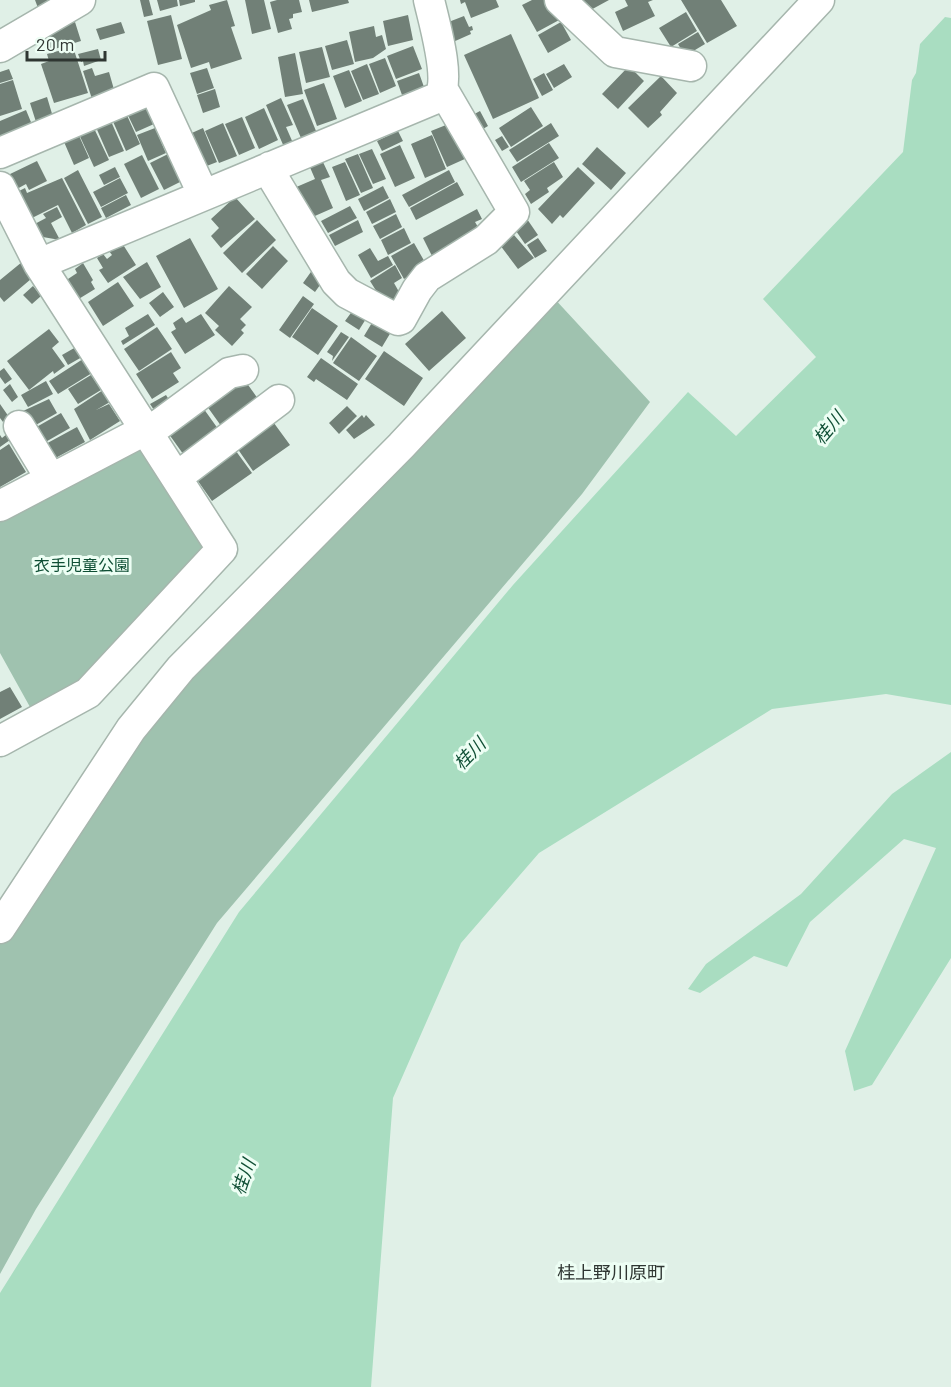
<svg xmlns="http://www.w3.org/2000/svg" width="951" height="1387" font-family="Barlow,'Noto Sans JP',sans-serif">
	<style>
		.green { fill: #9fc2af }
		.water { fill: #a9ddc1 }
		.building { fill: #718077 }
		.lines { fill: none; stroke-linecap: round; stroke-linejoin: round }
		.minor-casing { stroke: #a6b6ad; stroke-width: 33 }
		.minor { stroke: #fff; stroke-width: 30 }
		.labels { text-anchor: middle; stroke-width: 6; stroke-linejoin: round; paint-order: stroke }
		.park-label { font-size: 16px; fill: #0e4e34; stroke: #edfef4 }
		.water-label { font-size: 18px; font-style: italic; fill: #115036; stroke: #edfef4 }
		.neighbourhood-label { font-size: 18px; fill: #2f3632; stroke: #edfef4 }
	</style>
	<rect width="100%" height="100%" fill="#e0f0e7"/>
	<path class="green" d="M552 296 650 402 582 494 217 923 36 1209 0 1274V943L3 937 138 737 256 606Z
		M132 444 148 448 201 528 202 553 87 679 30 707 0 653V518Z"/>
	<path class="water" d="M945 17 951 18V705L886 694 772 709 539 853 461 943 393 1098 371 1387H0V1293L239 912 513 585 688 392 736 436 816 357 763 299 903 152 912 80 916 73 920 44Z
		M951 752V958L872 1085 854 1091 845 1051 936 848 904 839 810 922 787 967 754 956 700 993 688 989 706 964 801 894 892 794Z"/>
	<path class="building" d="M35 0H57L38 8Z
		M140 0H149L153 15 144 17Z
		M157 0H177L178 6 160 11Z
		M179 0H195V2L180 6Z
		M227 0 235 26 231 27 242 59 211 69 209 62 191 68 177 25 211 10 209 5Z
		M245 0H264L271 29 252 34Z
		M277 0H299L302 12 293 14V18L289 19 292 29 278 33 270 2Z
		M309 0H348L349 3 312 12Z
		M460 0H496L499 7 471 18 465 2 461 4Z
		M532 0H551L561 19 537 32 522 5Z
		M580 0H609L587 12Z
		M625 0H653L648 2 655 16 623 31 615 12 628 6Z
		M681 0H721L737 26 707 43Z
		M686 12 697 31 671 47 659 28Z
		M171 15 182 59 158 65 147 21Z
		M408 15 413 40 388 46 383 21Z
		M464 16 469 27 472 26 473 30 470 31 471 34 453 42 446 23Z
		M75 22 81 41 48 51 43 32Z
		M121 22 125 33 100 40 96 29Z
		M561 22 571 40 548 53 538 35Z
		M374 26 376 37 382 35 386 49 373 58 355 62 349 32Z
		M698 32 705 44 685 56 678 44Z
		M511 34 539 98 493 119 464 55Z
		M347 40 354 64 332 70 325 46Z
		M413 46 422 69 396 79 387 56Z
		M73 47 88 93 54 103 41 64 49 61 47 54Z
		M322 47 330 77 306 83 299 52Z
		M98 49 101 60 84 66 83 61 81 62 78 54Z
		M295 53 303 94 285 97 278 57Z
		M385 58 396 86 380 93 369 64Z
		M367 64 379 94 363 100 351 71Z
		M564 64 572 77 554 88 546 74Z
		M629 66 644 81 618 109 602 94Z
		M92 68 95 76 109 72 115 93 92 99 83 71Z
		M207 68 214 88 197 94 190 73Z
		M9 69 13 79 0 83V72Z
		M349 70 362 101 345 108 333 76Z
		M419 73 424 87 402 95 397 81Z
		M544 73 553 90 542 96 533 79Z
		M661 76 677 93 660 112 662 115 648 128 628 108Z
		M13 80 22 109 0 116V84Z
		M324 83 337 119 317 126 304 90Z
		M215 89 220 107 203 113 197 95Z
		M47 97 53 117 36 122 30 103Z
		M281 98 293 125 286 127 293 143 284 147 266 105Z
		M142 99 154 124 136 132 124 107Z
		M303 99 316 131 301 138 287 105Z
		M531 107 543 126 511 147 499 128Z
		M264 108 278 140 259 149 245 117Z
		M26 110 33 127 0 138V121Z
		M125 111 140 144 126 151 111 117Z
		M480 111 488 126 476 133 467 118Z
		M242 117 255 148 239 155 225 124Z
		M110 119 124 151 109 157 95 125Z
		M223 123 237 156 219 163 205 131Z
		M451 123 467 158 447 167 431 131Z
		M551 123 559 136 517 162 509 150Z
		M92 124 109 160 94 167 77 130Z
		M155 128 166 153 148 161 137 135Z
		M203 128 217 162 199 169 185 136Z
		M76 129 89 158 74 165 61 135Z
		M398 131 403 141 382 151 377 141Z
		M432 135 446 169 425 178 411 144Z
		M502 136 509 147 502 151 495 140Z
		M549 143 559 158 521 182 512 167Z
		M400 145 415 178 395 187 380 154Z
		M597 147 626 173 611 190 582 164Z
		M372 149 386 179 373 184 359 154Z
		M172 152 186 179 164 190 150 163Z
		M358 154 373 188 361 193 345 159Z
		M142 155 159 189 141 198 124 164Z
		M322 160 330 177 321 180 333 208 308 219 294 188 315 179 309 165Z
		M37 161 47 181 29 190 26 184 15 190 8 175Z
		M345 162 360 195 346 201 332 167Z
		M554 162 563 177 547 188 549 192 531 204 525 194 530 190 524 181Z
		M115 167 120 177 104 185 99 175Z
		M578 167 595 183 563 218 560 215 552 224 538 209Z
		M78 170 102 217 88 224 64 178Z
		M449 170 455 182 409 207 402 195Z
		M62 178 86 225 72 233 58 205 30 219 17 192 25 188 27 193Z
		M120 178 128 193 101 207 93 192Z
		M457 182 464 195 416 220 410 208Z
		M383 186 389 198 364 211 358 199Z
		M126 195 131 205 106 218 101 208Z
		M235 197 255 219 221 248 211 236 219 228 211 219Z
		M390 199 396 212 372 224 366 212Z
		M350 206 357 218 328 233 321 221Z
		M57 207 62 217 51 223 60 240 37 236 31 226 46 218 43 214Z
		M477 209 482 219 475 222 481 232 433 258 423 238Z
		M396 214 402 227 380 239 373 226Z
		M527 219 538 235 525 244 514 228Z
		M257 220 276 240 242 273 223 253Z
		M358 220 363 232 335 246 329 235Z
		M404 228 411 243 388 255 381 240Z
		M506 233 510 238 514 235 534 258 518 269 497 241Z
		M190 238 218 289 184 308 156 256Z
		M538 238 547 251 535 258 527 245Z
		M122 243 136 265 108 283 99 270 103 268 97 258 103 254 107 259 112 255 109 251Z
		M414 243 426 264 404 279 391 256Z
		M273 246 288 261 262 289 246 274Z
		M370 248 378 261 388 256 393 265 371 278 358 255Z
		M22 262 31 279 4 302 0 297V280Z
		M147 262 161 287 140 299 123 277Z
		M83 263 93 280 91 282 95 289 77 300 65 281 77 273 75 269Z
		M395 265 402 278 394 283 403 299 391 306 384 295 380 297 370 281Z
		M313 269 325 278 315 292 303 283Z
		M118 282 134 306 103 326 88 302Z
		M33 286 41 296 32 304 23 295Z
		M229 286 252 307 240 319 246 325 241 330 244 333 232 346 215 330 219 326 205 313Z
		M163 292 174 307 160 317 149 303Z
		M303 296 314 304 290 338 279 330Z
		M356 306 369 314 359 330 345 321Z
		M312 308 338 326 318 355 292 337Z
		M442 311 466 338 429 371 405 344Z
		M148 314 155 325 123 345 121 341 129 336 125 328Z
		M201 314 215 335 185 354 171 332 176 329 173 323 182 317 186 323Z
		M376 316 394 327 382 347 364 336Z
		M157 327 172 349 139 371 124 349Z
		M49 329 59 342 52 348 65 366 54 374 53 371 29 390 7 361Z
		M341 332 349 337 332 361 333 356 327 352Z
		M351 337 377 356 359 381 333 363Z
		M76 347 82 357 68 365 62 355Z
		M384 351 423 378 404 406 365 379Z
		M171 352 181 368 173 373 179 382 152 399 136 374Z
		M321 358 358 384 347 400 316 379 314 382 307 377Z
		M83 359 92 373 58 394 49 381Z
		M4 368 12 379 5 384 0 377V371Z
		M91 375 101 390 78 404 68 389Z
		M241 375 261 403 224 430 204 402Z
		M46 381 53 394 28 407 21 395Z
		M10 384 18 397 12 402 3 390Z
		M103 390 110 402 96 410 109 404 120 421 90 440 74 409Z
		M166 395 171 403 156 413 150 404Z
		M49 399 57 413 34 426 23 411Z
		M0 404 9 417 3 422 0 418Z
		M201 405 221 433 186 458 166 430Z
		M347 406 357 416 339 434 329 423Z
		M61 413 70 428 42 444 33 429Z
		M362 415 364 418 366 415 375 425 354 439 346 430Z
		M271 419 290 445 253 471 235 445Z
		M77 427 85 442 50 461 42 446Z
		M7 434 10 440 0 447V435L2 438Z
		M9 444 26 472 0 487V450Z
		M233 447 252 473 212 501 193 474Z
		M10 687 22 707 0 719V692Z"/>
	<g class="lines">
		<defs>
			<path id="minor" d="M560 0 615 52 691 66
				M0 47 80 0
				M0 153 154 88 203 194
				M270 167 275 181 336 282 347 293 398 320 401 319 417 290 427 277 486 240 514 212 443 90
				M0 187 39 264 222 549 88 693 0 741
				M39 264 439 97C451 79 434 22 429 0
				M19 426 51 479
				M149 432 229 373 243 370
				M177 477 279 400
				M0 506 147 429
				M0 928 131 729 181 668 401 446 819 0"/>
		</defs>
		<use href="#minor" class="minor-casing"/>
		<use href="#minor" class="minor"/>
	</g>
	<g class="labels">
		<g class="park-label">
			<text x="82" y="571">衣手児童公園</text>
		</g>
		<g class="water-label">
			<text transform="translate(829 428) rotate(-50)" y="6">桂川</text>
			<text transform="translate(470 754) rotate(-46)" y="6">桂川</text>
			<text transform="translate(244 1177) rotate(-71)" y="6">桂川</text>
		</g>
		<g class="neighbourhood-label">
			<text x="611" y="1279">桂上野川原町</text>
		</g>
	</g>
	<path d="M27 51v9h78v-9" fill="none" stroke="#2f3632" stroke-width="3"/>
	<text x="36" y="51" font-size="18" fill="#2f3632" stroke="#edfef4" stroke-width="4.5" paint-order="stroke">20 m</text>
</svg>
